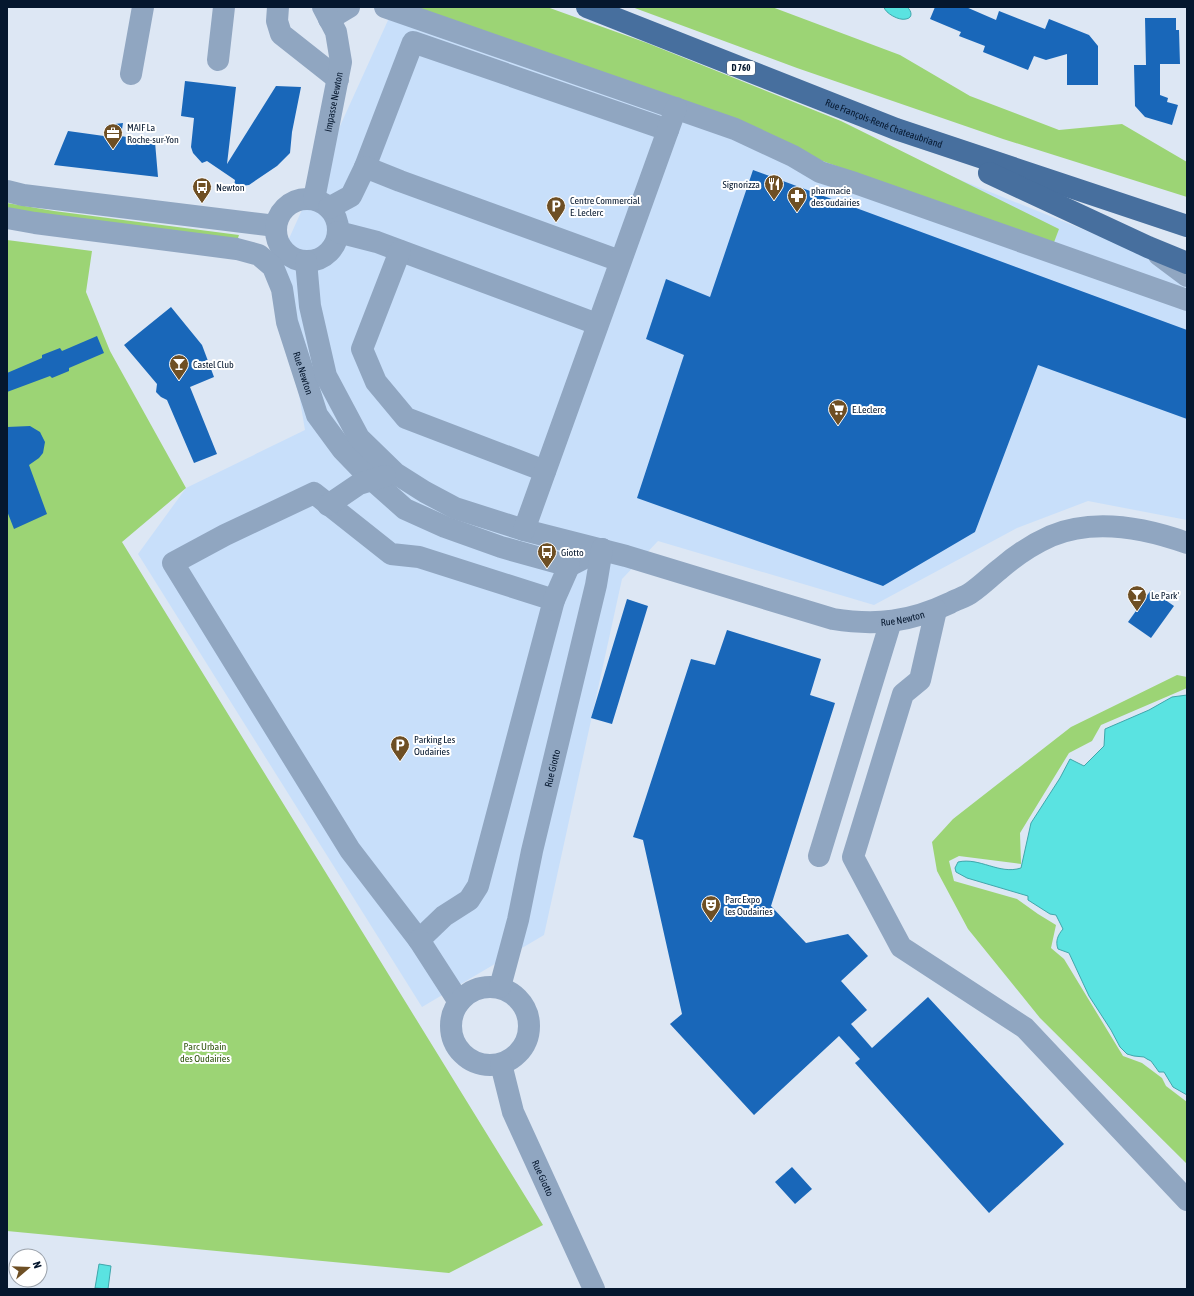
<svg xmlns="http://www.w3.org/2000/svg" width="1194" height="1296" font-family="'Asap Condensed',sans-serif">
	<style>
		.built { fill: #c8dffa }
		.green { fill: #9cd475 }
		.water { fill: #5ae3e1; stroke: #40a6ab }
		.building { fill: #1967b9 }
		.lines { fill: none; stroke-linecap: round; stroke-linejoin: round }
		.minor { stroke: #90a6c1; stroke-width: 22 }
		.major { stroke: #476f9e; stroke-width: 22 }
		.labels { text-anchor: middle; stroke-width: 4; stroke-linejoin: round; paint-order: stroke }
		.shield { fill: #fff; stroke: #505d6d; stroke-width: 1 }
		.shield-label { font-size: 9px; font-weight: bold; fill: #05172e }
		.street-label { font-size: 10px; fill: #05172e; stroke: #fff }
		.poi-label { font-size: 10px; fill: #05172e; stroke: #fff; text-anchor: start }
		.park-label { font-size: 10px; fill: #30550d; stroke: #fff }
	</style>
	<rect width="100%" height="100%" fill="#dde7f4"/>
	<path class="built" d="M394 7H533L1166 263 1187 275V520L1088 501 1017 528 874 605 658 541 622 579 544 935 422 1007 138 554 186 488 305 430 277 265Z"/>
	<path class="green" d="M400 7H547L647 43 841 121 1059 229 1053 245Z
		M632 7H772L900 55 970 96 1059 130 1122 124 1187 162V197L1003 139 797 68Z
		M7 203 54 211 239 235 237 241 7 210Z
		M7 240 92 251 86 292 110 351 186 488 122 542 543 1225 449 1273 7 1231Z
		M1177 675 1187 677V688L1101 725 1092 741 1069 753 1020 833 1021 864 959 856 949 861 954 881 1017 899 1038 914 1056 925 1051 948 1064 959 1123 1056 1142 1063 1162 1078 1166 1086 1187 1102V1164L1040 1018 968 929 937 871 932 842 953 819 1071 727Z"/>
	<path class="water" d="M884 7H907C912 11 913 18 906 19 899 21 885 13 884 7Z
		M1187 695V1095L1173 1087 1164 1072H1159L1151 1061 1147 1059 1144 1057 1134 1056 1127 1054 1120 1047 1111 1030 1089 996 1069 953 1058 949C1055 941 1058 935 1063 929L1056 915 1050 914 1028 900V896L967 878 956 872 955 868 958 862C980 857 999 875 1021 868L1031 823 1060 778 1070 759 1084 766 1104 746 1105 729 1149 710 1172 697Z
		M99 1264 111 1266 108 1289 95 1288Z"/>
	<path class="building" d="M935 7H966L996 20 999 11 1045 29 1049 19 1089 35 1098 46V85H1067V54L1046 60 1034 56 1028 70 983 52 985 46 959 36 961 32 930 19Z
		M1145 18H1176V30H1179L1180 64H1160V95L1168 98 1167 102 1178 105 1172 125 1145 117 1135 106 1134 65H1146Z
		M185 81 236 87 227 164 276 86 301 87 292 132 290 153 277 166 249 185 234 187 235 180 207 161 202 163 193 153 191 147 194 118 181 116Z
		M123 123 121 136 155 142 158 177 54 165 68 131 104 136 107 125Z
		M753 170 1187 330V419L1038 365 975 532 883 586 637 498 684 355 646 339 666 279 710 297Z
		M171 307 202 345 214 377 190 387 217 454 194 463 167 400 161 397 156 392 157 384 124 345Z
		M97 336 104 353 69 368V371L52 378 50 376 7 392V373L42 358V355L60 348 62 351Z
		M30 426 40 432 45 442 43 453 39 458 29 465 47 514 14 529 7 511V427Z
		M1151 590 1174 606 1151 638 1128 622Z
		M627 599 648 606 612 724 591 718Z
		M727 630 821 659 810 695 835 703 771 906 806 943 848 934 868 956 841 981 867 1010 851 1024 872 1048 928 997 1064 1144 989 1213 855 1063 860 1059 839 1036 754 1115 670 1024 682 1014 643 840 633 837 691 659 715 665Z
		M792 1167 812 1189 795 1204 775 1182Z"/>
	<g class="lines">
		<g class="minor">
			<path d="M278 7 277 21 281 34 338 79"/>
			<path d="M385 7 735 129 793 156 820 172 855 183 1187 300"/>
			<path d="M329 19 349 7"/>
			<path d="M218 60 224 7"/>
			<path d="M131 74 143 7"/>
			<path d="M365 167 413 42 668 130"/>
			<path d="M7 191 23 195 276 226"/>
			<circle cx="307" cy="230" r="31"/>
			<path id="s1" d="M314 199 341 62 336 32 323 7"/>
			<path d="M329 208 351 196 365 167 400 181 620 261"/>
			<path id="s2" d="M7 218 35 223 237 249 259 255 273 267 282 289 287 322 317 415 342 449 369 477 405 509 445 527 501 547 569 566 602 549"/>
			<path d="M338 232 377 242 597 324"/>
			<path d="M400 251 362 349 376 382 406 418 545 471"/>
			<path d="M1159 255 1187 276"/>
			<path id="s3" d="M306 261 310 306 326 376 359 438 395 473 425 492 455 508 524 530 626 556 833 619C876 626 910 622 950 603 957 599 966 597 972 592 982 585 991 576 1000 569 1015 556 1033 544 1051 536 1094 518 1145 528 1187 543"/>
			<path d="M314 493 391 554 419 557 554 600 478 886 469 900 444 916 419 940 350 850 173 563 225 535Z"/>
			<path d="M328 505 359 484 385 476"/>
			<path d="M524 530 676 108"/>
			<path d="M554 600 569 566"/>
			<path d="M936 610 920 680 903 694 853 857 901 947 1025 1028 1187 1200"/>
			<path d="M819 856 891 621"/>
			<path d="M419 940 459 1002"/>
			<circle cx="490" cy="1026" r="39"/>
			<path id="s4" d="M500 987 518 920 532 851 596 585 602 549"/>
			<path id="s5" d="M501 1064 513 1112 594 1289"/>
		</g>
		<g class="major">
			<path id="s6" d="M587 7 896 129 1187 226"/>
			<path d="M989 173 1148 247 1187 263"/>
		</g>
	</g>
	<defs>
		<symbol id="office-pin" viewBox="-11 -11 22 30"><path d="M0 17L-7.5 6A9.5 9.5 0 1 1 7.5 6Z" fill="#6e4f24" stroke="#fff"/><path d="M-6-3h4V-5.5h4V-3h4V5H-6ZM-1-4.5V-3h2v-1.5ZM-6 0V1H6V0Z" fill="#fff"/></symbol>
		<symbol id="restaurant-pin" viewBox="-11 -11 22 30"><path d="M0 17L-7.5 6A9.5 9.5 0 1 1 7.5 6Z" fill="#6e4f24" stroke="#fff"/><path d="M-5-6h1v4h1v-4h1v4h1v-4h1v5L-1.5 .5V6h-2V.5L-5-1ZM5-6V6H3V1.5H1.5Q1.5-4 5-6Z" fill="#fff"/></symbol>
		<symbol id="bus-pin" viewBox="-11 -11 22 30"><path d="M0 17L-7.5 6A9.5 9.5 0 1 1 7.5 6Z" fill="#6e4f24" stroke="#fff"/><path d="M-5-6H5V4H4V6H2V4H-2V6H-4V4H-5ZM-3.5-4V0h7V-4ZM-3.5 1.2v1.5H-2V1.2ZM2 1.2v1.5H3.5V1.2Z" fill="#fff"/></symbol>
		<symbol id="pharmacy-pin" viewBox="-11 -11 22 30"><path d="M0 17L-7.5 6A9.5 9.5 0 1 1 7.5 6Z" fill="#6e4f24" stroke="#fff"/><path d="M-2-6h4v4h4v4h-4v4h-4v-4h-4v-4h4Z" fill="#fff"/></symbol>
		<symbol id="parking-pin" viewBox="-11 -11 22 30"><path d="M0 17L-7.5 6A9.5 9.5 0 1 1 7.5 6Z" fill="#6e4f24" stroke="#fff"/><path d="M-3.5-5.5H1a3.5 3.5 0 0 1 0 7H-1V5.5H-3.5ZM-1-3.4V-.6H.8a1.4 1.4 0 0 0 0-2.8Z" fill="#fff"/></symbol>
		<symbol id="bar-pin" viewBox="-11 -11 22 30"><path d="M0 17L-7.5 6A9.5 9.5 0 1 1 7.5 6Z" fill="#6e4f24" stroke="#fff"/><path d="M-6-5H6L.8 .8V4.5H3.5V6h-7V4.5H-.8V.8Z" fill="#fff"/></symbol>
		<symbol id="supermarket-pin" viewBox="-11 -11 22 30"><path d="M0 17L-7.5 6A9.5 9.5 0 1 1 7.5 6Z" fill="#6e4f24" stroke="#fff"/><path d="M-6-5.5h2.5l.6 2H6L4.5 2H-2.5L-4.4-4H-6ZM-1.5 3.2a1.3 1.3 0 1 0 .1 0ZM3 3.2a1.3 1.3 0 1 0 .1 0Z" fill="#fff"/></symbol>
		<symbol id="theatre-pin" viewBox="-11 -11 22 30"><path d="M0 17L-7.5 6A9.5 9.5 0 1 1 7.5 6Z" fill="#6e4f24" stroke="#fff"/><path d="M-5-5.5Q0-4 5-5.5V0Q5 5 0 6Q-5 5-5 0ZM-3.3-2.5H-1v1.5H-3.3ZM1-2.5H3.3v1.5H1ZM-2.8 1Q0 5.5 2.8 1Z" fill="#fff"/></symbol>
	</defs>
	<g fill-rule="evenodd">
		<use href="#office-pin" x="102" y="122" width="22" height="30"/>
		<use href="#restaurant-pin" x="763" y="173" width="22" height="30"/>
		<use href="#bus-pin" x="191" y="176" width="22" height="30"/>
		<use href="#pharmacy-pin" x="786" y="185" width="22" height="30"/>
		<use href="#parking-pin" x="545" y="195" width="22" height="30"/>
		<use href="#bar-pin" x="168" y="353" width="22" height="30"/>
		<use href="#supermarket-pin" x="827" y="398" width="22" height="30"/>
		<use href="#bus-pin" x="536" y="541" width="22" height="30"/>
		<use href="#bar-pin" x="1126" y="584" width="22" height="30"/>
		<use href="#parking-pin" x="389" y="734" width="22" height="30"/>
		<use href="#theatre-pin" x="700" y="894" width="22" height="30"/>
	</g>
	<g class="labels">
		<rect class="shield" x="727" y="61" width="28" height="14" rx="3"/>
		<g class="shield-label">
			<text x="741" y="71">D 760</text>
		</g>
		<g class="street-label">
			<text dy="4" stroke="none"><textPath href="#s1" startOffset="99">Impasse Newton</textPath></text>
			<text dy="4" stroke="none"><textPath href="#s6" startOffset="319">Rue François-René Chateaubriand</textPath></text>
			<text dy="4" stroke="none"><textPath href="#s2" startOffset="384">Rue Newton</textPath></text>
			<text dy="4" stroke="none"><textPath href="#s3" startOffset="771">Rue Newton</textPath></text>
			<text dy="4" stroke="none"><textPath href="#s4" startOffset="225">Rue Giotto</textPath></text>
			<text dy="4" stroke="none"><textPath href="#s5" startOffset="122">Rue Giotto</textPath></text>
		</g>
		<g class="poi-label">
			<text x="127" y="131">MAIF La<tspan x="127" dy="12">Roche-sur-Yon</tspan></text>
			<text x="760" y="188" text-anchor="end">Signorizza</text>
			<text x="216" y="191">Newton</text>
			<text x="811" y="194">pharmacie<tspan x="811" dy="12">des oudairies</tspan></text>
			<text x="570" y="204">Centre Commercial<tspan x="570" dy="12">E. Leclerc</tspan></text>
			<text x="193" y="368">Castel Club</text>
			<text x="852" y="413">E.Leclerc</text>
			<text x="561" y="556">Giotto</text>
			<text x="1151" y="599">Le Park'</text>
			<text x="414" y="743">Parking Les<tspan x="414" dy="12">Oudairies</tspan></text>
			<text x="725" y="903">Parc Expo<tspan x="725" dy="12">les Oudairies</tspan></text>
		</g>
		<g class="park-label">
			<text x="205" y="1050">Parc Urbain<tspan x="205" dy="12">des Oudairies</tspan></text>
		</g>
	</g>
	<rect width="1194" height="1296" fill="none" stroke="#05172e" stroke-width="16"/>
	<g transform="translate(28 1268) rotate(71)"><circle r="19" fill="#ffffff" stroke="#9ba2ab"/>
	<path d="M0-3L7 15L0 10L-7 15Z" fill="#6e4f24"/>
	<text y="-6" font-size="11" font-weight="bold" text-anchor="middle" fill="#05172e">N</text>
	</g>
</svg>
